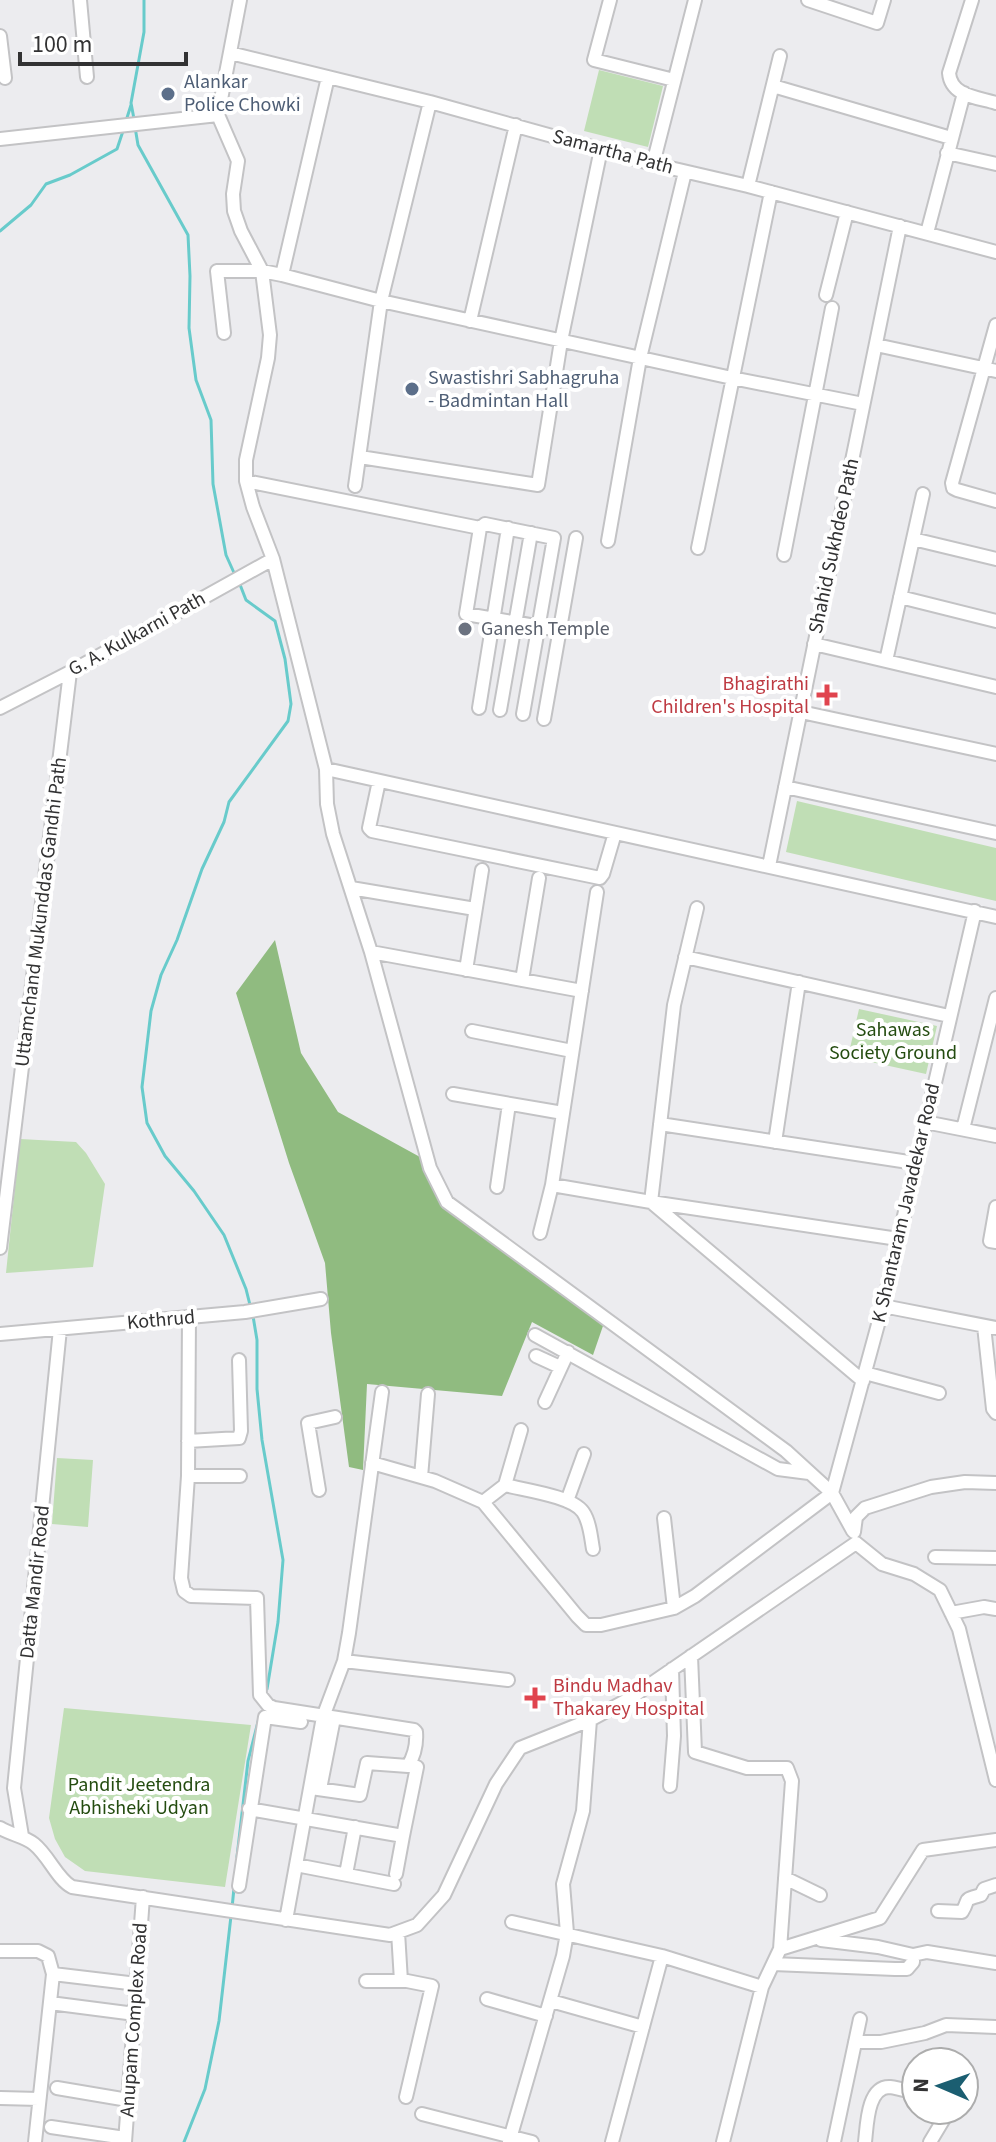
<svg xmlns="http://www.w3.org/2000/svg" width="996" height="2142" font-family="'Source Sans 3',sans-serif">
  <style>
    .green { fill: #c0deb5 }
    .forest { fill: #90bb80 }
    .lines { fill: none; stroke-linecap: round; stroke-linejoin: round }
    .stream { stroke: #68cbcb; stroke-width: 3 }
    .minor-casing { stroke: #c3c3c5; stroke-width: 16 }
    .minor { stroke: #fff; stroke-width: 12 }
    .service-dot { fill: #5c6f8a; stroke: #fff; stroke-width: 3 }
    .worship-dot { fill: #6b7280; stroke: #fff; stroke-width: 3 }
    .health-dot { fill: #e0444e; stroke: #fff; stroke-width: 3 }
    .labels { text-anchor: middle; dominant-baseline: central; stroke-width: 8; stroke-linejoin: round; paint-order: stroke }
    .service-label { font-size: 20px; fill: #4e5e75; stroke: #fff; text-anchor: start }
    .street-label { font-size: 20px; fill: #323233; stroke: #fff }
    .worship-label { font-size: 20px; fill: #5b616d; stroke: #fff; text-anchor: start }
    .health-label { font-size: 20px; fill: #be3a42; stroke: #fff; text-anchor: end }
    .park-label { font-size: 20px; fill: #244c10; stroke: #fff }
  </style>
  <rect width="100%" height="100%" fill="#ececef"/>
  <!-- green -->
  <path class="green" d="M599,70L663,86L648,147L584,131Z
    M797,801L996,848V901L786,852Z
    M859,1009L937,1026L926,1074L848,1057Z
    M20,1139L76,1142L86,1153L105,1184L93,1267L6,1273Z
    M57,1458L93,1460L88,1527L52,1524Z
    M64,1708L251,1725L225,1887L85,1871L65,1857L55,1839L49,1818Z"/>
  <!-- forest -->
  <path class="forest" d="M275,940L301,1053L338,1112L420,1157L443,1206L604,1323L593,1355L532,1322L502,1396L367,1384L363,1470L349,1467L331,1333L325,1263L289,1163L236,993Z"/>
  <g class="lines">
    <!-- stream -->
    <path class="stream" d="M134,119L131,103L144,32V0
      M126,121L131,105
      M135,127L138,145L188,235L190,276L189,328L196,380L211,420L213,484L226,555L235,575
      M0,231L31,205L46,184L70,175L117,149L124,128
      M239,582L246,600L275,621L285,659L291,704L288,721L229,802L224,822L202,869L177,940L161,975L151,1011L142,1087L147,1123L165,1156L194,1191L224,1235L246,1289L251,1309
      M253,1316L257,1340V1389L262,1440L283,1560L278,1622L267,1689
      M237,1857L248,1761L260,1714
      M232,1908L234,1888
      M184,2142L205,2089L219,2021L231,1916"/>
    <!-- minor casing -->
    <g class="minor-casing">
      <path id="minor" d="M80,0L87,77
        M240,0L218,115L238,161L233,194L234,211L241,231L262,271L270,335L268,358L246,460V481L253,507L273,559L326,769L327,804L333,834L371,952L430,1168L447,1202L786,1451L832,1493L853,1531
        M610,0L594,60L674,80
        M808,0L877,23L884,0
        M972,0L949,73C951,96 976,97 996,103
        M0,36L5,78
        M230,53L430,102L653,164L748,186L996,252
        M773,86L951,138
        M0,139L218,115
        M947,153L996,164
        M653,164L695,0
        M748,186L780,56
        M927,233L964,93
        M282,275L328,77
        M826,295L847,212
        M470,321L516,125
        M996,325L952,483L953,488L957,490L996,501
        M224,333L217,271H262L282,275L381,301L732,378L863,404
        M876,345L996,371
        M360,457L538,485L561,341L601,149
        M246,481L480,528L466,614L559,630
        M355,486L381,301L430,102
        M480,528L485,524L554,538L523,714
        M913,539L996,559
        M608,541L640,358L685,172
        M698,548L771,192
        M784,555L832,308
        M900,597L996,621
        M814,644L996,687
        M886,661L923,494
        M0,708L70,672L273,559
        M479,708L508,528
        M500,710L531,533
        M801,712L996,754
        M544,719L576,538
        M326,769L996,917
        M379,781L369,828L372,831L600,878L603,874L615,833
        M785,787L996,833
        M769,866L900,226
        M351,888L475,909
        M697,908L674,1005L651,1202L898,1239
        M371,952L582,991
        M685,957L949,1016
        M466,970L482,870
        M522,980L539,878
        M472,1031L572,1051
        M453,1094L563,1113
        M925,1122L996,1136
        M660,1124L915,1163
        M963,1129L996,998
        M775,1142L799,982
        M552,1185L651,1202L863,1381
        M497,1187L509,1104
        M996,1207L990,1241L996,1242
        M540,1233L552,1185L597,892
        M0,1248L70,672
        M883,1306L996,1328
        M189,1317L188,1476L181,1578L184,1591L191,1596L257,1598L260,1695L268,1705L274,1708L414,1730L416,1732C417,1744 414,1756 408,1766L367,1763L360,1795L311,1788
        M984,1326L993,1409L996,1413
        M0,1334L245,1312L321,1299
        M535,1335L778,1469L809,1473
        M536,1356L560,1367
        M865,1373L939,1393
        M545,1402L568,1352
        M188,1441L239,1438L241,1431L239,1360
        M372,1463L435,1481L483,1502L577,1616L586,1625H601L674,1608L695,1596L832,1493L883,1306L975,911
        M188,1476H240
        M421,1477L428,1394
        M505,1485L521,1430
        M319,1490L308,1423L335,1417
        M567,1501L584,1454
        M483,1502L505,1485C524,1490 572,1496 583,1512C590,1522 591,1538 593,1549
        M664,1518L674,1608
        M854,1532L856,1517L865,1508L931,1487L965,1482L996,1483
        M856,1543L882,1564L914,1574L940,1590L959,1629L996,1780
        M935,1557L996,1558
        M951,1613L984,1607L996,1609
        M691,1656L695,1752L747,1768H787L792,1781L780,1949L762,1987L723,2142
        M344,1661L508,1680
        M670,1786L674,1736L672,1669
        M320,1789L334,1718
        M249,1809L403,1836L417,1767
        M0,1828C12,1835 24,1836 34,1844C49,1856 57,1879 72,1887L390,1935L417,1925L444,1895L496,1784L520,1748L590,1720L629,1699L856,1543
        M22,1836L14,1788L60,1329
        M296,1865L394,1884
        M346,1874L355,1827
        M396,1874L403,1836
        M785,1878L820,1895
        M239,1886L265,1717L301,1722
        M938,1911L962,1912C971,1897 961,1901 981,1895L984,1889L996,1885
        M286,1920L323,1717L344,1661L349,1633L382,1392
        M512,1922L662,1956L762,1987
        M398,1932L401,1981
        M780,1949L880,1918L923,1850L996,1840
        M0,1951H38L48,1956L53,1974L35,2142
        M913,1955L927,1952L996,1963
        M773,1964L895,1969H907L913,1962V1955L878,1947L821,1940
        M53,1974L137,1984
        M366,1981H407L432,1986L406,2097
        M487,1999L546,2016
        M551,2001L643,2027
        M50,2003L135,2014
        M855,2042H881L925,2033L946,2025L996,2027
        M57,2088L128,2100
        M0,2098L39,2099
        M422,2114L532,2142
        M51,2127L125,2138
        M125,2142L143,1897
        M509,2142L563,1956L567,1933L563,1884L583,1811L590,1720
        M612,2142L662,1956
        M834,2142L860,2019
        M865,2142C867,2126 867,2086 890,2087C898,2088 908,2091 916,2093
        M930,2142L945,2117L943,2110"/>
    </g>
    <!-- minor -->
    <use href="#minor" class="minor"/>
  </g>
  <!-- markers -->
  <g class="service-dot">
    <circle cx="168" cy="94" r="8"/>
    <circle cx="412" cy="389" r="8"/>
  </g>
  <circle class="worship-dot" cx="465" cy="629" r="8"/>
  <g class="health-dot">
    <path d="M823 683h8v8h8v8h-8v8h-8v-8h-8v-8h8z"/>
    <path d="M531 1686h8v8h8v8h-8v8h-8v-8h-8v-8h8z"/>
  </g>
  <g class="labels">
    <!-- service labels -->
    <g class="service-label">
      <text x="184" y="82">Alankar<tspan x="184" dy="23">Police Chowki</tspan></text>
      <text x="428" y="378">Swastishri Sabhagruha<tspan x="428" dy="23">- Badmintan Hall</tspan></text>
    </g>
    <!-- street labels -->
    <g class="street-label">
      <text transform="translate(613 152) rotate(15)">Samartha Path</text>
      <text transform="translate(834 546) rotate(-78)">Shahid Sukhdeo Path</text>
      <text transform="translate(137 634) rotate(-29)">G. A. Kulkarni Path</text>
      <text transform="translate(41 912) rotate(-83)">Uttamchand Mukunddas Gandhi Path</text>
      <text transform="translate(906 1203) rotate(-77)">K Shantaram Javadekar Road</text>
      <text transform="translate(161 1320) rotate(-5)">Kothrud</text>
      <text transform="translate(35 1582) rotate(-84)">Datta Mandir Road</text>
      <text transform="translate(134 2020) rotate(-86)">Anupam Complex Road</text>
    </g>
    <!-- worship labels -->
    <g class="worship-label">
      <text x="481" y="629">Ganesh Temple</text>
    </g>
    <!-- health labels -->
    <g class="health-label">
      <text x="809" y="684">Bhagirathi<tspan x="809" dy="23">Children's Hospital</tspan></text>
      <text x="553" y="1686" text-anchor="start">Bindu Madhav<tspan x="553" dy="23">Thakarey Hospital</tspan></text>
    </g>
    <!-- park labels -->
    <g class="park-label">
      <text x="893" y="1030">Sahawas<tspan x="893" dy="23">Society Ground</tspan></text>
      <text x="139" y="1785">Pandit Jeetendra<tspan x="139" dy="23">Abhisheki Udyan</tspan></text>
    </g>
  </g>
  <!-- north arrow -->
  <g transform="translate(940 2086) rotate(272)"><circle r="38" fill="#ffffff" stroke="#adadad" stroke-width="2"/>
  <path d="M0-6L14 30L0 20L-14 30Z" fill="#1b5e71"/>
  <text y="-12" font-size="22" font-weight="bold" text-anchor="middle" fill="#323233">N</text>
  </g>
  <!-- scale -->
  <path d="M20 52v12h166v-12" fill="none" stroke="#323233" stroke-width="4"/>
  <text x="32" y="52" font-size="24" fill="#323233" stroke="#ffffff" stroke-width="6" paint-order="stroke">100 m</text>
</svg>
